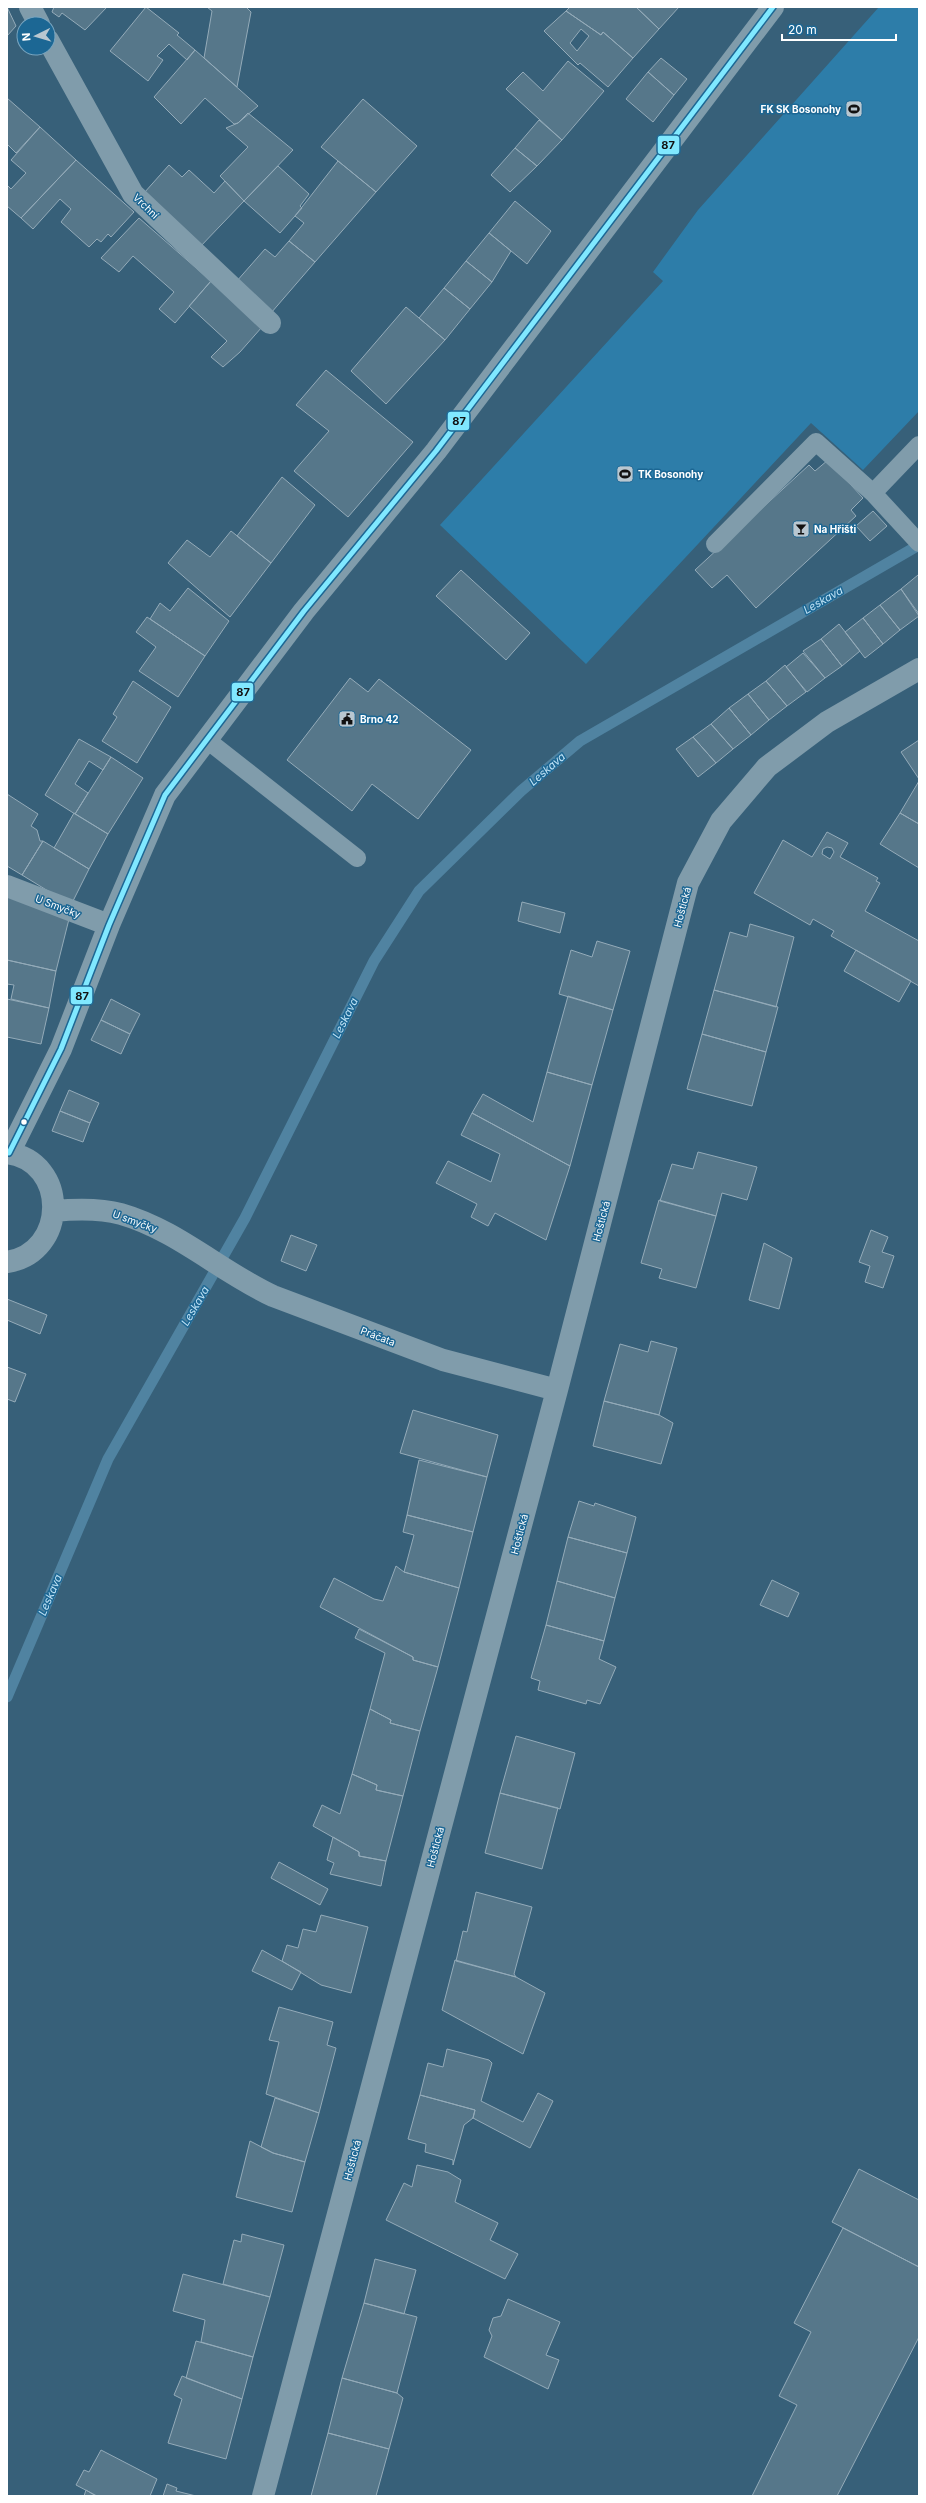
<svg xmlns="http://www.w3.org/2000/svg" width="926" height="2503" font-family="Inter,sans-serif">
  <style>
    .green { fill: #2d7da9 }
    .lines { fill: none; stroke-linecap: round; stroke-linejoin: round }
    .stream { stroke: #5083a1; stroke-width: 11 }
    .building { fill: #56778a; stroke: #94abb9; fill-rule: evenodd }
    .lane { stroke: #809cab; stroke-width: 18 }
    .street { stroke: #809cab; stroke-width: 22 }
    .bus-1-casing { stroke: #1c6794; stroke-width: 8 }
    .bus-1 { stroke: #80e8ff; stroke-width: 5 }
    .bus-dot { fill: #fff; stroke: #1c6794; stroke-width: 1.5 }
    .labels { text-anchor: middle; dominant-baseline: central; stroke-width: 3; stroke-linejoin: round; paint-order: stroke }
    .poi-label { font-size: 10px; font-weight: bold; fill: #fff; stroke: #1c6794; text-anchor: start }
    .street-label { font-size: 10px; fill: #fff; stroke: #1c6794 }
    .water-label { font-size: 11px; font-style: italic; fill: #c1e4f7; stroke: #1c6794 }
    .line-badge { stroke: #1c6794; stroke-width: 1.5 }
    .pale-badge-label { font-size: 11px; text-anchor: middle; font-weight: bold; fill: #111 }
  </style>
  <rect width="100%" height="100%" fill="#376079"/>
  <!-- green -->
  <path class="green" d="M879,7H919V411L863,470L811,423L586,664L440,525L663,281L653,272L698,210Z"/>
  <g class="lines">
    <!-- stream -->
    <path class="stream" d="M7,1697L108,1459L245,1218L374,961L419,891L521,791L580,741L919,545"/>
  </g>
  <!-- building -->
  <path class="building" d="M7,7L16,26L7,36Z
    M54,7H107L85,30L62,13L59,17L52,12Z
    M146,7L179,33L177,35L195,50L187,60L169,44L157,56L163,60L148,81L110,51Z
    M207,7H246L251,12L237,87L204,58L212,11Z
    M570,7H636L659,29L633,58L603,32L601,35L566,11Z
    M636,7H679L659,29Z
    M566,11L601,35L603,32L633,58L608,87L580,63L578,65L544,31ZM581,29L589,36L577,51L570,43Z
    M195,50L258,106L238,123L234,124L205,98L181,124L154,97Z
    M661,58L687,79L674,95L648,72Z
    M568,61L604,91L562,140L506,89L523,72L543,91Z
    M648,72L674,95L653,122L626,99Z
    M7,98L40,127L16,153L7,144Z
    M363,99L417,146L376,192L321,147Z
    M248,113L293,150L244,201L220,176L248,147L226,128L238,123Z
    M539,120L562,140L537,166L515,148Z
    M40,127L76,160L21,218L7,206V185L11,189L26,173L11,160Z
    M515,148L537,166L510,192L491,175Z
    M76,160L134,212L111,237L108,234L101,242L97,239L89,247L61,222L71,209L60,199L33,229L21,218Z
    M338,161L376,192L315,262L289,241L304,223L295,216Z
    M169,165L182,177L189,170L214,193L225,181L244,201L198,249L144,193Z
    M278,166L309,194L300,206L302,208L280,233L244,201Z
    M515,201L551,231L527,264L489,233Z
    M139,218L211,281L175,323L159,309L174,292L133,256L119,272L101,258Z
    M489,233L511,251L492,282L466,261Z
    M289,241L315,262L271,313L236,282L265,249L275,257Z
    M466,261L492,282L470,309L444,288Z
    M211,281L262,327L240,352L223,367L211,357L227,341L189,306Z
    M444,288L470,309L445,340L419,318Z
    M406,307L445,340L386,404L351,371Z
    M326,370L413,442L348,517L294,471L329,431L296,405Z
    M828,460L863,498L851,510L856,516L756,608L727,575L712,588L695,570L809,465L815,471Z
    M282,477L315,505L271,563L237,536Z
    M873,511L887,526L870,541L856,526Z
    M231,531L271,563L230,617L168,563L187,540L210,557Z
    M461,570L530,633L506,660L436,596Z
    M918,575L919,576V614L901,589Z
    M188,588L229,621L205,656L150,619L160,603L170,611Z
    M901,589L919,616L900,630L880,605Z
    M880,605L900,630L883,644L863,618Z
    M147,617L205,656L178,697L139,671L156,647L136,632Z
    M863,618L883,644L865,658L845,632Z
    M839,624L860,651L842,666L821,639Z
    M821,639L842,666L825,678L803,651Z
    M803,653L825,678L807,692L786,667Z
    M785,665L806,692L787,706L766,681Z
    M350,678L368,692L379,679L471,750L418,819L372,784L352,811L287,760Z
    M133,681L171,707L137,763L102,741L117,717L113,714Z
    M766,681L787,706L769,720L748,694Z
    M748,694L769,720L751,735L729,708Z
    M729,708L751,735L733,749L711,724Z
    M711,724L733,749L716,763L693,737Z
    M693,737L716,763L698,777L676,749Z
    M79,739L111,757L103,770L89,761L75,784L88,793L75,814L45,795Z
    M919,740V779L901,752Z
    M111,757L143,778L108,834L75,814Z
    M919,781V824L900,813Z
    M7,794L38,814L31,826L37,830L40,841H43L22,875L7,866Z
    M74,813L108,834L89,869L54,848Z
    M900,813L919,824V868L880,844Z
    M827,832L848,843L840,857L878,878L876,881L880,883L865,911L919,941V986L831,936L834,931L813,919L810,925L754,893L783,840L812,857ZM827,847L832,848L834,852L830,859L822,854L823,849Z
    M43,841L89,869L71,905L22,875Z
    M7,896L70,915L56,971L7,960Z
    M522,902L565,913L560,933L518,921Z
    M750,924L794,937L776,1007L714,990L730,932L747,937Z
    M597,941L630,951L613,1010L559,994L571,950L592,957Z
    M856,950L911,981L899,1002L844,971Z
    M7,960L56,971L49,1008L11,999L14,985L7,984Z
    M714,990L778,1007L766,1052L702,1034Z
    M568,996L613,1010L592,1085L547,1072Z
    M7,999L49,1008L41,1044L7,1037Z
    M111,999L140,1014L130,1034L101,1020Z
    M101,1020L130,1034L121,1054L91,1040Z
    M702,1034L766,1052L752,1106L687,1089Z
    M547,1072L592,1085L570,1166L472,1113L483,1094L533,1122Z
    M69,1090L99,1103L90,1123L60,1111Z
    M60,1111L90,1123L83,1142L52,1131Z
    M472,1113L570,1166L546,1240L495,1213L488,1226L471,1217L477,1204L436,1183L448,1161L491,1182L500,1154L461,1135Z
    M698,1152L757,1167L747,1200L722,1193L716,1216L660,1201L672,1164L693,1169Z
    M659,1200L716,1216L696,1288L659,1278L662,1269L641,1263Z
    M871,1230L888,1237L882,1252L894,1256L883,1288L865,1282L870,1266L859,1262Z
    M291,1235L317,1245L306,1271L281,1261Z
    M764,1243L792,1258L779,1309L749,1300Z
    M7,1299L47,1315L40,1334L7,1320Z
    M651,1341L677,1348L659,1415L604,1401L620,1344L648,1352Z
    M7,1367L26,1374L15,1402L7,1399Z
    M604,1401L659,1415L673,1423L661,1464L593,1446Z
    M413,1410L498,1435L487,1477L400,1453Z
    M419,1460L487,1477L473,1532L407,1515Z
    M579,1501L594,1506L595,1503L636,1517L627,1553L568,1537Z
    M407,1515L473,1532L459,1588L404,1572L414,1535L403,1532Z
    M568,1537L627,1553L615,1598L557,1581Z
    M396,1566L404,1572L459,1588L438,1667L413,1660V1657L320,1607L334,1578L374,1599L383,1601Z
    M772,1580L799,1593L788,1617L760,1605Z
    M557,1581L615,1598L604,1641L546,1625Z
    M546,1625L604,1641L599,1659L616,1667L600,1704L587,1700L586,1704L538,1690L540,1681L531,1678Z
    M359,1629L413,1657V1660L438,1667L420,1731L390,1723L391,1720L370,1709L385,1653L355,1638Z
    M370,1709L391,1720L390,1723L420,1731L403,1796L376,1790L377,1785L352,1774Z
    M516,1736L575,1753L560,1809L500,1793Z
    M352,1774L377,1785L376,1790L403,1796L386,1861L359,1856V1852L313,1826L322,1805L340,1814Z
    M500,1793L558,1808L542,1869L485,1853Z
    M333,1837L359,1852V1856L386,1861L381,1886L330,1874L334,1863L327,1860Z
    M279,1862L328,1889L320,1905L271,1878Z
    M476,1892L532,1907L514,1974L516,1977L456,1961L463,1931L467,1932Z
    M321,1915L368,1927L351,1993L321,1985L282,1961L287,1945L298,1948L303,1929L316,1932Z
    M262,1950L301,1972L292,1990L252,1971Z
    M455,1960L516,1977L545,1993L523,2054L442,2010Z
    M279,2007L333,2022L327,2045L336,2048L319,2113L266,2094L279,2042L269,2040Z
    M447,2049L489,2060L492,2063L481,2101L523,2122L538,2093L553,2101L530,2148L473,2118L475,2110L420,2095L428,2063L443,2067Z
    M420,2095L475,2110L473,2118L464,2125L453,2165V2160L425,2152L426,2144L408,2139Z
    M275,2098L319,2113L305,2162L273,2153L261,2147Z
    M250,2141L273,2153L305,2162L292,2212L236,2197Z
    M417,2165L448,2172L461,2180L455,2202L498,2223L490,2240L518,2254L505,2279L386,2220L404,2183L412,2187Z
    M859,2169L919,2200V2267L832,2222Z
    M843,2228L919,2267V2337L837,2496H752L797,2405L779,2396L811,2332L794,2323Z
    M242,2234L284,2245L270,2297L223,2284L234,2240L241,2242Z
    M375,2259L416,2270L404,2314L364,2303Z
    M183,2274L270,2297L253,2357L201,2342L205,2320L173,2311Z
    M508,2299L560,2322L546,2355L559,2360L548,2389L484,2357L492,2336L489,2330L493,2318L501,2316Z
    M364,2303L417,2317L397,2393L342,2378Z
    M196,2341L253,2357L242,2399L186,2378Z
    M182,2376L242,2399L226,2459L168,2443L182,2399L174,2395Z
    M342,2378L397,2393L403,2398L389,2449L328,2433Z
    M328,2433L389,2449L376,2496H311Z
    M101,2450L157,2479L150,2496H97L76,2485L84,2470L89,2472Z
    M167,2484L177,2488L176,2491L196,2496H163Z
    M86,2490L96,2496H84Z"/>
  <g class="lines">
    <!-- lane -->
    <path class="lane" d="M919,445L873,493L919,543
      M715,544L816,442L873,493
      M207,740L357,858"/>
    <!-- street -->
    <path class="street" d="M30,7L39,24
      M48,40L133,194L270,323
      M7,886L109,925
      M7,1153C69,1161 68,1253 7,1262
      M9,1153L61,1049L109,925L165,795L304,611L436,451L773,7
      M54,1211C76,1209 99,1208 121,1214C177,1230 221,1272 273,1296L443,1360L557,1390
      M263,2496L557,1390L688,883L721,821L767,767L827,722L919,669"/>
    <!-- bus-1 casing -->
    <g class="bus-1-casing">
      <path id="bus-1" d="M9,1153L61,1049L109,925L165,795L304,611L436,451L773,7"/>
    </g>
    <!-- bus-1 -->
    <use href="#bus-1" class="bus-1"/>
  </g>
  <!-- icons -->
  <defs>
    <g id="stadium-square" transform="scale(0.9)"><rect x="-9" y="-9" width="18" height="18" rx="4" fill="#b9c7d0" stroke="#1c6794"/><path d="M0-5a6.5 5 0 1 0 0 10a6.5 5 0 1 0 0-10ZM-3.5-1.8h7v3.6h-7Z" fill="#111"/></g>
    <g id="bar-square" transform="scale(0.9)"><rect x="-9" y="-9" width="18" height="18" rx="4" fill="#b9c7d0" stroke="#1c6794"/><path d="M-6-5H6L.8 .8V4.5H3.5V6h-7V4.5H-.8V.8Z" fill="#111"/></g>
    <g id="civic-square" transform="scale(0.9)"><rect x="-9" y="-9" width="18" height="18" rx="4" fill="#b9c7d0" stroke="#1c6794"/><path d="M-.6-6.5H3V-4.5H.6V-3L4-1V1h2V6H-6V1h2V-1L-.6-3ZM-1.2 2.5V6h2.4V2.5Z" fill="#111"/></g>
  </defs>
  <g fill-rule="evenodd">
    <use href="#stadium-square" x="854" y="109"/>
    <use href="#stadium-square" x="625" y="474"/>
    <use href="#bar-square" x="801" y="529"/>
    <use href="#civic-square" x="347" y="719"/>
  </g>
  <!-- markers -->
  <circle class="bus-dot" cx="24" cy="1122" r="3.5"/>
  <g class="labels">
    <!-- poi labels -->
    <g class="poi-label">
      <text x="841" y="109" text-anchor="end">FK SK Bosonohy</text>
      <text x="638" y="474">TK Bosonohy</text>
      <text x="814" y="529">Na Hřišti</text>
      <text x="360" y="719">Brno 42</text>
    </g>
    <!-- street labels -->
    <g class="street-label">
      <text transform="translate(146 206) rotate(44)">Vrchní</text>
      <text transform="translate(58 906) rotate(21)">U Smyčky</text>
      <text transform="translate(682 907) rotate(-75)">Hoštická</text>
      <text transform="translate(135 1221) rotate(20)">U smyčky</text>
      <text transform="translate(601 1221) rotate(-75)">Hoštická</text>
      <text transform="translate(378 1336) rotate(21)">Práčata</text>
      <text transform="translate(519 1534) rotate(-75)">Hoštická</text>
      <text transform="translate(435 1847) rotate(-75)">Hoštická</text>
      <text transform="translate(352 2160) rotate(-75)">Hoštická</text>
    </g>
    <!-- water labels -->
    <g class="water-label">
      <text transform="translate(823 600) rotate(-30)">Leskava</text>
      <text transform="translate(547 769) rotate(-41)">Leskava</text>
      <text transform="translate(345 1018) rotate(-64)">Leskava</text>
      <text transform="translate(195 1306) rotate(-60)">Leskava</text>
      <text transform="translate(50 1595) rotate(-67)">Leskava</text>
    </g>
  </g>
  <g class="line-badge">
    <rect x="657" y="135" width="23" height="20" rx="4" fill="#80e8ff"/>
    <rect x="447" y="411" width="23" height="20" rx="4" fill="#80e8ff"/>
    <rect x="231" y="682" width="23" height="20" rx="4" fill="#80e8ff"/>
    <rect x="70" y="986" width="23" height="19" rx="4" fill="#80e8ff"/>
  </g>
  <g class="pale-badge-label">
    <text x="668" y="149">87</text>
    <text x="459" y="425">87</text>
    <text x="243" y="696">87</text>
    <text x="82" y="1000">87</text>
  </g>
  <!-- border -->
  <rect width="926" height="2503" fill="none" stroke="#ffffff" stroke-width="16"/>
  <!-- north arrow -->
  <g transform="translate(36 36) rotate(265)"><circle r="19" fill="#1c6794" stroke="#77a4bf"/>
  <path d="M0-3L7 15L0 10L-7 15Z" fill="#b9c7d0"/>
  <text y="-6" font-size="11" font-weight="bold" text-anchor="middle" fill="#ffffff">N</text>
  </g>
  <!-- scale -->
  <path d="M782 34v6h114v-6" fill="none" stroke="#ffffff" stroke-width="2"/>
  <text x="788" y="34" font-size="12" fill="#ffffff" stroke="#1c6794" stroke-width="3" paint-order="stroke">20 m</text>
</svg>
